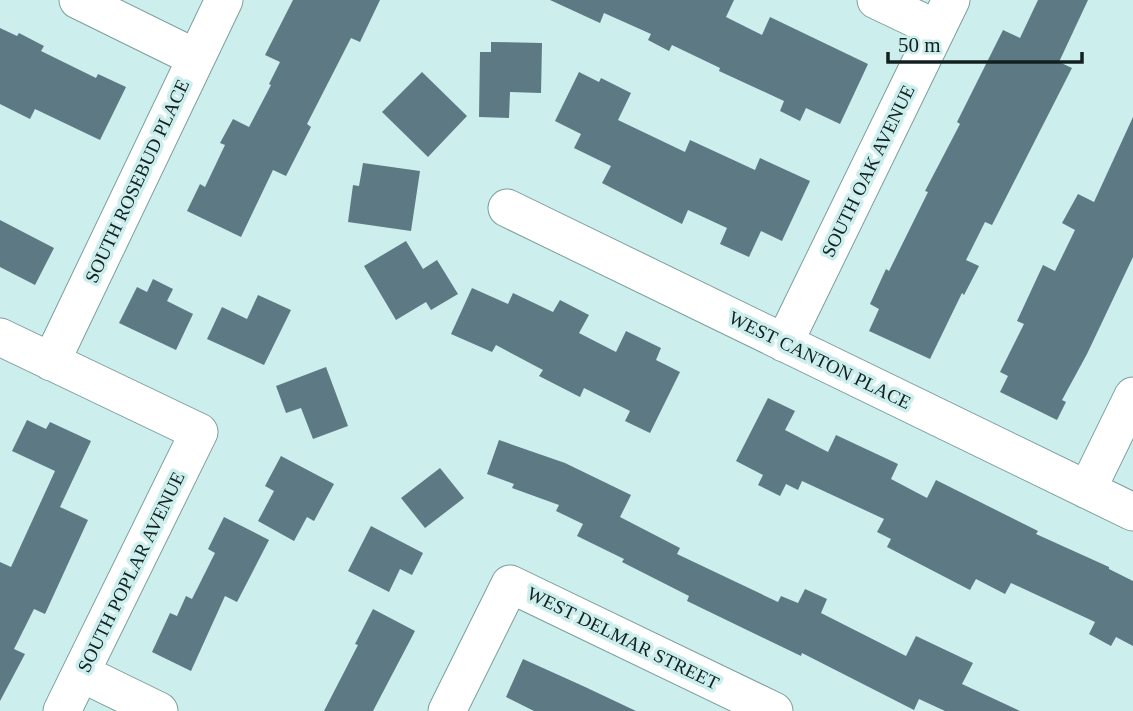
<svg xmlns="http://www.w3.org/2000/svg" width="1133" height="711" font-family="'Times New Roman',serif">
  <style>
    .building { fill: #5d7984 }
    .lines { fill: none; stroke-linecap: round; stroke-linejoin: round }
    .minor-casing { stroke: #7d9e9d; stroke-width: 39 }
    .minor { stroke: #fff; stroke-width: 37 }
    .labels { text-anchor: middle; dominant-baseline: central; stroke-width: 7; stroke-linejoin: round; paint-order: stroke }
    .street-label { font-size: 19px; fill: #132020; stroke: #ccefee }
  </style>
  <rect width="100%" height="100%" fill="#ccefee"/>
  <!-- building -->
  <path class="building" d="M293,0H380L360,42L351,38L307,124L311,127L286,176L273,170L241,237L187,211L200,184L205,187L225,145L220,143L233,119L249,127L271,85L269,84L280,62L265,55Z
    M550,0H734L726,17L762,35L770,17L868,64L840,124L806,108L800,121L780,111L784,101L719,71L720,68L672,45L669,51L648,40L651,34L604,13L600,23Z
    M1038,0H1088L1059,62L1072,68L992,225L985,222L966,260L979,266L964,295L962,293L930,359L869,331L879,309L870,304L886,269L889,271L928,192L925,191L960,124L957,122L1003,30L1020,38Z
    M0,28L17,36L19,33L44,46L41,51L96,78L98,74L126,87L100,140L35,109L30,119L0,104Z
    M491,42L542,43L541,93L510,92L509,118L479,117L480,52H491Z
    M422,72L467,116L428,157L382,112Z
    M579,72L599,82L601,78L631,93L618,120L685,152L690,140L755,170L760,158L810,181L782,241L761,231L749,257L720,244L727,228L688,210L682,224L602,183L611,166L574,148L581,134L555,121Z
    M1133,117V257L1087,354L1062,400L1066,402L1057,420L1000,392L1008,376L1000,372L1024,324L1017,321L1043,265L1055,271L1075,230L1062,223L1078,194L1094,202Z
    M363,163L420,171L411,231L348,222L353,185L359,186Z
    M0,220L54,248L35,285L0,267Z
    M406,241L423,269L437,260L458,294L431,310L426,302L396,320L364,266Z
    M153,279L173,289L167,301L193,314L176,350L119,323L137,287L147,292Z
    M472,288L508,304L513,293L553,312L560,300L589,315L579,333L616,352L626,331L661,348L656,360L680,372L650,433L625,421L630,411L584,388L580,397L539,376L543,370L496,345L492,352L451,334Z
    M258,295L291,310L264,365L207,339L222,307L247,319Z
    M326,367L348,426L313,439L301,408L286,413L276,386Z
    M768,398L795,411L785,430L828,452L836,435L898,464L891,479L927,498L936,480L1038,531L1036,534L1109,567V569L1133,581V646L1116,637L1111,646L1089,634L1095,622L1011,583L1005,594L976,579L970,590L887,547L891,539L877,532L884,519L802,481L798,490L786,484L780,496L758,485L763,475L736,461Z
    M27,420L46,429L50,422L91,441L60,507L88,520L45,614L34,609L14,649L25,654L0,701V562L11,567L55,471L12,451Z
    M499,440L565,463L631,495L620,517L680,548L677,554L778,602L781,596L798,603L805,589L827,599L821,613L906,656L916,636L973,663L962,684L1020,711H945L919,699L914,710L802,653L801,656L687,601L689,596L622,562L624,559L577,536L583,524L556,511L559,505L512,488L514,484L487,474Z
    M281,456L334,484L314,521L307,517L294,541L258,521L274,491L265,486Z
    M440,468L464,498L425,528L401,498Z
    M224,517L269,540L237,602L225,596L191,671L152,652L170,613L177,616L186,596L192,599L215,553L208,549Z
    M371,526L423,553L412,575L400,569L389,592L348,571Z
    M373,609L415,631L373,711H324L358,645L355,644Z
    M523,659L583,686L636,711H534L506,697Z"/>
  <g class="lines">
    <!-- minor casing -->
    <g class="minor-casing">
      <path id="minor" d="M78,0L196,58
        M876,0L937,29
        M507,208L1133,512
        M0,337L199,432L62,711
        M784,343L951,0
        M51,362L224,0
        M1087,490L1133,396
        M81,673L159,711
        M447,711L510,584L774,711"/>
    </g>
    <!-- minor -->
    <use href="#minor" class="minor"/>
  </g>
  <g class="labels">
    <!-- street labels -->
    <g class="street-label">
      <text transform="translate(868 171) rotate(-64)">SOUTH OAK AVENUE</text>
      <text transform="translate(137 181) rotate(-65)">SOUTH ROSEBUD PLACE</text>
      <text transform="translate(820 360) rotate(26)">WEST CANTON PLACE</text>
      <text transform="translate(131 572) rotate(-64)">SOUTH POPLAR AVENUE</text>
      <text transform="translate(623 638) rotate(26)">WEST DELMAR STREET</text>
    </g>
  </g>
  <!-- scale -->
  <path d="M888 52v10h194v-10" fill="none" stroke="#132020" stroke-width="3.5"/>
  <text x="898" y="52" font-size="21" fill="#132020" stroke="#ccefee" stroke-width="5" paint-order="stroke">50 m</text>
</svg>
